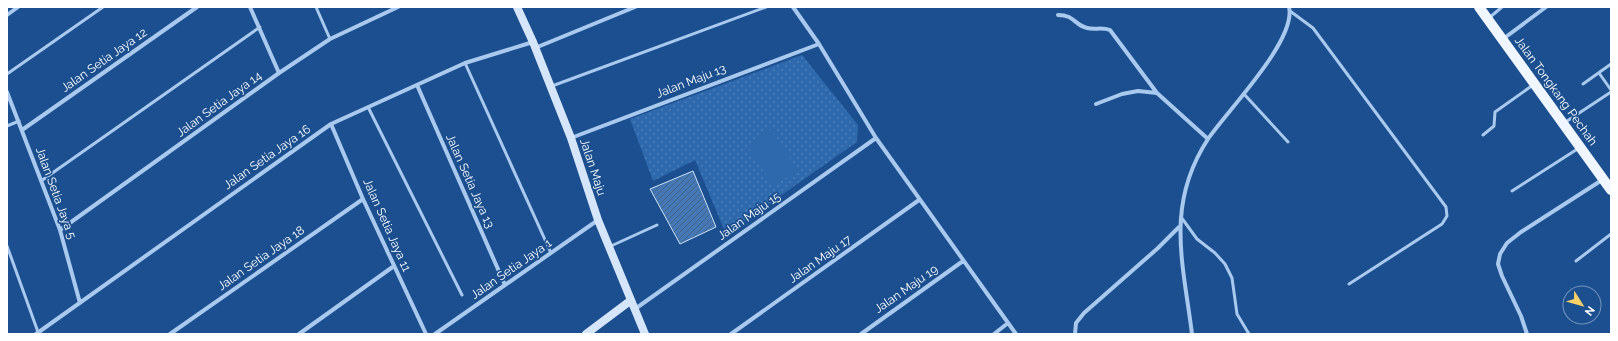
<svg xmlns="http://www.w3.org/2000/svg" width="1618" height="341" font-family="Raleway,sans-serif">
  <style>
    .grass { fill: url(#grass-dots) }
    .garden { fill: #2e69ad }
    .building { fill: url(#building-hatch); stroke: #cfe3fa }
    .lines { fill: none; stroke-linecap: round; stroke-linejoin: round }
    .lane { stroke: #a9c9ee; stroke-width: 3 }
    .street { stroke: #a9c9ee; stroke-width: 4 }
    .secondary { stroke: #d6e6fa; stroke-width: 8 }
    .primary { stroke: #f0f6ff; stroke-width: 10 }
    .labels { text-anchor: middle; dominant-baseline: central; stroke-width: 3.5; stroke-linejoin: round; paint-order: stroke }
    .street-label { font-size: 12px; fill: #fff; stroke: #1b4f8f }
  </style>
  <defs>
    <pattern id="grass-dots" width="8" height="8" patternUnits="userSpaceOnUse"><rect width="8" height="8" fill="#2e69ad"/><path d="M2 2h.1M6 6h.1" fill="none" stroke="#4d80b9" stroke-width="1.8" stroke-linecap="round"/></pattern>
    <pattern id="building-hatch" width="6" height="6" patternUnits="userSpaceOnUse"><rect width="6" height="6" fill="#4478b7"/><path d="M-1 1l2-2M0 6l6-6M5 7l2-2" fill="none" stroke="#486282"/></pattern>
  </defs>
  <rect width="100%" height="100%" fill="#1b4f8f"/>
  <!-- grass -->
  <path class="grass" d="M802,55L858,125L857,142L726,234L695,160L653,181L630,119Z"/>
  <!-- garden -->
  <path class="garden" d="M771,129L798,170L773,186L747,145Z"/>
  <!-- building -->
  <path class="building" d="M693,171L716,227L680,244L650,189Z"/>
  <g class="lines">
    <!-- lane -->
    <path class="lane" d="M316,7L330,39
      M1290,11L1313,28L1446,207L1447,216L1442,224L1349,284
      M1489,18L1502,7
      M465,63L551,253
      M1599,73L1611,90
      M7,74L103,7
      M1583,84L1611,64
      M552,86L766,7
      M1244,94L1288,142
      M368,107L462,295
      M1564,123L1611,92
      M7,126L19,121
      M1483,135L1494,126L1495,112L1533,85
      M41,181L260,27
      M1512,191L1579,148
      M1181,217L1197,239L1215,253L1225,264L1232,278L1237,314L1249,334
      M7,246L38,332
      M611,246L657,225
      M1576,261L1611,234"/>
    <!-- street -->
    <path class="street" d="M250,7L279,73
      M793,7L819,44L876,138L1016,334
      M7,15L18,7
      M1058,15C1075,15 1074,25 1087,28C1095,30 1102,27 1110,30L1157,93
      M1503,39L1546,7
      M535,48L635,7
      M417,85L505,285
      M7,92L60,230L80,303
      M1096,104L1122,94L1138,91L1157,93L1208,139
      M331,124L363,199L426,334
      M22,130L197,7
      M571,138L819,44
      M60,230L279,73L330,39L398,7
      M635,309L876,138
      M36,334L331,124L465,63L533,42
      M170,334L363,199
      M299,334L394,266
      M435,334L598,220
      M731,334L919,200
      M861,334L963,261
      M994,334L1008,323
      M1075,334L1076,323L1084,313L1158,248L1179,227
      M1192,334C1183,262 1165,205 1208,139C1227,111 1297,40 1289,7
      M1527,334L1521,316L1502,276L1498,264L1500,254L1507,243L1521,232L1602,180"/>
    <!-- secondary -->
    <path class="secondary" d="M517,7L533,42L571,138L598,220L645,334
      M586,334L630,301"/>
    <!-- primary -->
    <path class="primary" d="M1479,7L1611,190"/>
  </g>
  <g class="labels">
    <!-- street labels -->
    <g class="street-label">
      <text transform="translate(104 60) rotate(-35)">Jalan Setia Jaya 12</text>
      <text transform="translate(691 81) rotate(-21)">Jalan Maju 13</text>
      <text transform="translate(1556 91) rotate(54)">Jalan Tongkang Pechah</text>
      <text transform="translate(219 104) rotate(-36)">Jalan Setia Jaya 14</text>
      <text transform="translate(267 157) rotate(-35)">Jalan Setia Jaya 16</text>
      <text transform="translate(593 167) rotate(72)">Jalan Maju</text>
      <text transform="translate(470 181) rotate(66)">Jalan Setia Jaya 13</text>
      <text transform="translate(56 193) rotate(70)">Jalan Setia Jaya 5</text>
      <text transform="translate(749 216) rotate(-35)">Jalan Maju 15</text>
      <text transform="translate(387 225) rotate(66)">Jalan Setia Jaya 11</text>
      <text transform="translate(261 258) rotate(-35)">Jalan Setia Jaya 18</text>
      <text transform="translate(820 259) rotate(-35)">Jalan Maju 17</text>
      <text transform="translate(511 269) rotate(-35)">Jalan Setia Jaya 1</text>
      <text transform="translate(906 289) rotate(-35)">Jalan Maju 19</text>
    </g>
  </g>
  <!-- border -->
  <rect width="1618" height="341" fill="none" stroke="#ffffff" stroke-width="16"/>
  <!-- north arrow -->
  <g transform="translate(1582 305) rotate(127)"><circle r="19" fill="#1b4f8f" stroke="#7695bc"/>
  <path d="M0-3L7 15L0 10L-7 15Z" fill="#ffd166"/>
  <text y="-6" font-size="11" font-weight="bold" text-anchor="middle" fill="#ffffff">N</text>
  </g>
</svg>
